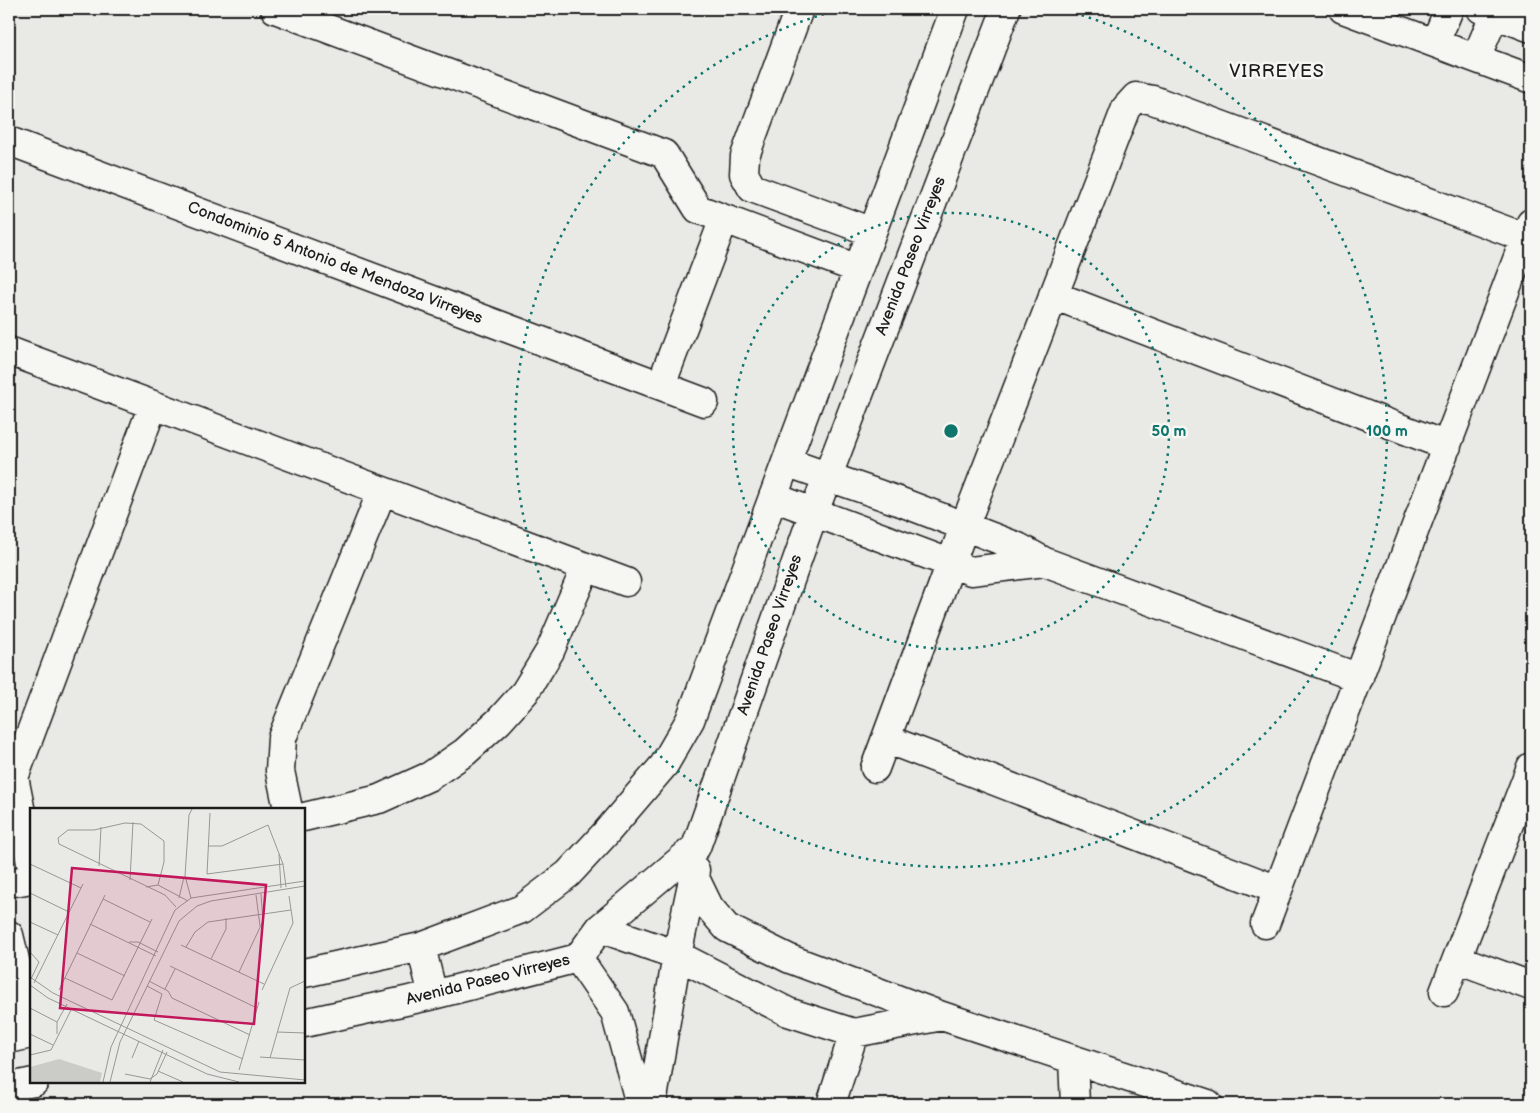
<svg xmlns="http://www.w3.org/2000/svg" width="1540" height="1113" font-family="'Balsamiq Sans',sans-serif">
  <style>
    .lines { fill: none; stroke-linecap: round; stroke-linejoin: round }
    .minor-casing { stroke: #1c1c1c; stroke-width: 31 }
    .minor { stroke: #f6f6f2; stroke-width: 28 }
    .ring { fill: none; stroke: #0f766e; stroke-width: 2.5; stroke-dasharray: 2.5 5 }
    .labels { text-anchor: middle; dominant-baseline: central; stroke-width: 5; stroke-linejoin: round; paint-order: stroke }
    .street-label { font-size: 16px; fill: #1c1c1c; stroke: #f6f6f2 }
    .neighbourhood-label { font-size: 18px; letter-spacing: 1px; fill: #1c1c1c; stroke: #f6f6f2 }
    .inset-road { fill: none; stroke: #979795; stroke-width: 1 }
    .view { fill: #c2185b; fill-opacity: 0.15; stroke: #c2185b; stroke-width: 2.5 }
    .inset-edge { fill: none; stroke: #1c1c1c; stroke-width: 2.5 }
    .centre { fill: #0f766e; stroke: #f6f6f2; stroke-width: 2.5 }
    .ring-label { font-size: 15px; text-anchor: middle; font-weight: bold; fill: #0f766e; stroke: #f6f6f2; stroke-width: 5; stroke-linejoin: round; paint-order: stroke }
  </style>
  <rect width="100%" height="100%" fill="#e9e9e5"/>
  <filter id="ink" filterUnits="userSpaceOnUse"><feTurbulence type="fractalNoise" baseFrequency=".02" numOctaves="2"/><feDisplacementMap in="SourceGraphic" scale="10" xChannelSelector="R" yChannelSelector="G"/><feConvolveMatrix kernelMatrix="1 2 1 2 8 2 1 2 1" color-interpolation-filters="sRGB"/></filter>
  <g filter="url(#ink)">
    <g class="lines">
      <!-- minor casing -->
      <g class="minor-casing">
        <path id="minor" d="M275,9L664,154L698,209L858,269
          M799,9L745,156L744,174L752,188L872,232
          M1343,9L1531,79
          M1481,9L1531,28
          M1435,43L1449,9
          M1476,58L1497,9
          M9,141L704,402
          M1053,295L1447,446
          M9,351L626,582
          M661,385L724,219
          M786,462L901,502L1018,547L1045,562L1359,678
          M773,497L971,571L1045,562
          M886,739L1278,890
          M875,768L951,563L964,527L1126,108L1136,97L1153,100L1526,238
          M14,777L31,863
          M9,791L153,405
          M288,809L280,771L282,738L382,491
          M304,817L379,799L430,776L465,752L499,721L525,692L550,651L586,567
          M694,876L709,907L727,928L790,959L942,1016L1208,1104
          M9,883L31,879
          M1265,924L1531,223
          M600,928L677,955L788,1012L854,1033L942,1016
          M9,935L31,1027
          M421,947L433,995
          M578,958L615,1012L640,1104
          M1457,959L1531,986
          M304,973L421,947L522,909L568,874L605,834L664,765L690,720L955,9
          M1444,992L1531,767
          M304,1023L433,995L578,958L600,928L696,847L814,512L1006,9
          M9,1039L31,1034
          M1073,1060L1075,1104
          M9,1087L34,1082
          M652,1104L677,955L695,870
          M831,1104L854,1033"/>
      </g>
      <!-- minor -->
      <use href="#minor" class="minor"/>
    </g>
  </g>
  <!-- distance rings -->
  <g class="ring">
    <circle cx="951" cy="431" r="218"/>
    <path d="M1060 9A436 436 0 1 1 842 9"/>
  </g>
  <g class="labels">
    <!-- street labels -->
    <g class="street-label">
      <text transform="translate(911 256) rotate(-69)">Avenida Paseo Virreyes</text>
      <text transform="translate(335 263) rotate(21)">Condominio 5 Antonio de Mendoza Virreyes</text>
      <text transform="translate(770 635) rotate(-71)">Avenida Paseo Virreyes</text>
      <text transform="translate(488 980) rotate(-14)">Avenida Paseo Virreyes</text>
    </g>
    <!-- neighbourhood labels -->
    <g class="neighbourhood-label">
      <text x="1277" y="71">VIRREYES</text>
    </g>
  </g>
  <!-- overview -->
  <g transform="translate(30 808)">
    <rect width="275" height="275" fill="#e9e9e5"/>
    <path d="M29,251L72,265L70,274H0V259Z" fill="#cbcbc7"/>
    <path class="inset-road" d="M180,5L177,66L253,56L256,79M178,38H192L238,17L253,56M249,46L251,80M0,56L51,80M69,58L71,19M100,72L103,14M128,77L134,54V33L111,16L95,15L64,22H38L28,30L29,36L135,87L146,99M116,79L128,77L158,93M0,85L39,104M226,87L230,118M149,90L154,69M161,90L155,68L159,7L162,1M73,91L120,114M0,114L28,127M60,116L126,148M99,134H108L128,144M151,137L234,176M156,139L165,124L178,114L261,102M0,144L9,154L1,171M47,145L95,168M181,151L196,121V110M140,158L227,200M209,164L233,113L231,86M0,169L23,185L190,264L275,272M35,170L82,192L122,111M119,173L138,183L142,190L220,227M4,175L53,76M0,177L18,190L177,266L209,274M117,178L132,186L124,212L213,251M135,181L145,161M29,182L75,87M232,182L263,115L259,88M0,200L27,214M247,224L275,225M0,226L23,237M27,226V214L37,196M0,247L21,242L42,200M230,249L275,252M102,250L109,233M240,250L260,180L275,173M209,262L229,194M128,263L153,274M95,266L120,271L127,266L137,244M73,274L81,239L145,102L161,90L275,73M80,274L90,234L149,113L167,98L181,93L275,78M120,274L133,242"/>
    <path class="view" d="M42,60L236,77L224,216L30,200Z"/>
    <rect width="275" height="275" class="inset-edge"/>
  </g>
  <circle cx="951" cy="431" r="8" class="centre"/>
  <g class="ring-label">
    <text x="1169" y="436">50 m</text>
    <text x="1387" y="436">100 m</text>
  </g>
  <!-- margin -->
  <rect width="1540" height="1113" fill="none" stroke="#f6f6f2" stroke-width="30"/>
  <rect x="15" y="15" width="1510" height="1083" fill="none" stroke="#1c1c1c" stroke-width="2" filter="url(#ink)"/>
</svg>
